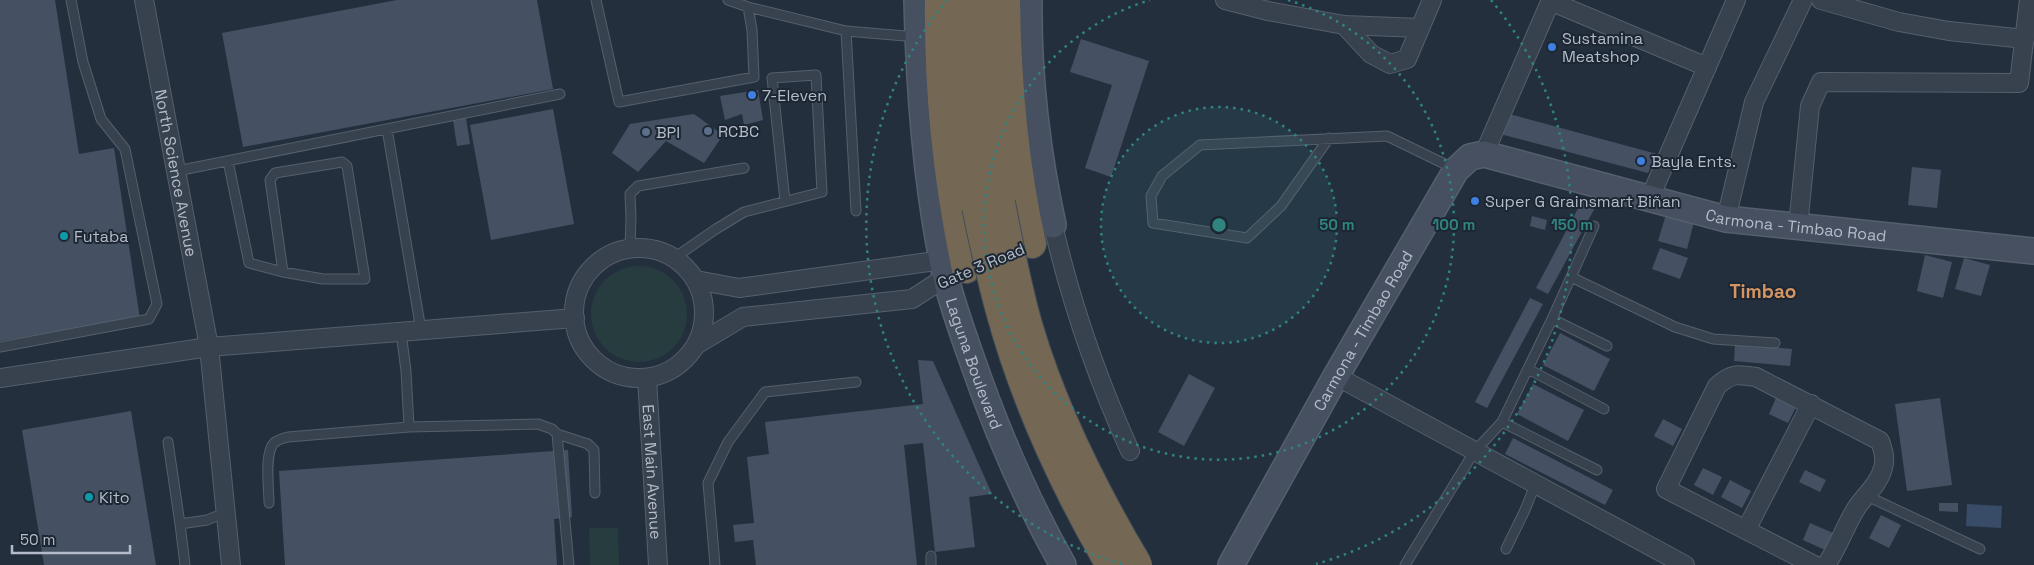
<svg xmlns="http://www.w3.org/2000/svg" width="2034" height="565" font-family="'Space Grotesk',sans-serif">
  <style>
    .green { fill: #263c3f }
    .water { fill: #394c67 }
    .building { fill: #455162 }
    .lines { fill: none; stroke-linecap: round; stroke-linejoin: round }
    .service-casing { stroke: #565f6c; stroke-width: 11 }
    .minor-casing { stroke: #565f6c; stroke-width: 20 }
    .secondary-casing { stroke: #565f6c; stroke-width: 28 }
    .motorway-casing { stroke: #434c59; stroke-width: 30 }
    .service { stroke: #38414e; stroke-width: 9 }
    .minor { stroke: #38414e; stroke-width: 18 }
    .secondary { stroke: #465061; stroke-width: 25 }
    .motorway { stroke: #746855; stroke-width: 28 }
    .motorway-bridge-casing { stroke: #434c59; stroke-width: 30; stroke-linecap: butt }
    .motorway-bridge { stroke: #746855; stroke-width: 28 }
    .ring { fill: none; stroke: #308480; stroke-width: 2.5; stroke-dasharray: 2.5 5 }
    .shop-dot { fill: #3f7fe0; stroke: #1d2633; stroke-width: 2 }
    .service-dot { fill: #5c6f8a; stroke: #1d2633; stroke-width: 2 }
    .culture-dot { fill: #0f9aa8; stroke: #1d2633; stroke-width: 2 }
    .labels { text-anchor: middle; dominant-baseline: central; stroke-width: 4; stroke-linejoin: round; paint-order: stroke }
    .poi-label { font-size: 16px; fill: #b4bcc9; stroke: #1d2633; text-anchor: start }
    .street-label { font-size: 16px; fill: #b4bcc9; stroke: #1d2633 }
    .quarter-label { font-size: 19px; font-weight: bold; fill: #d59563; stroke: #1d2633 }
    .centre { fill: #308480; stroke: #1d2633; stroke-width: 2.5 }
    .ring-label { font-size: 15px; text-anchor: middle; font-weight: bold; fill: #308480; stroke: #1d2633; stroke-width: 4; stroke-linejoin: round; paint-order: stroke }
  </style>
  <rect width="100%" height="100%" fill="#242f3e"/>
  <!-- green -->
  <path class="green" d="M591 314a48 48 0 1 1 96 0a48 48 0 1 1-96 0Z
    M589,528H618L619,565H590Z"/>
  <!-- water -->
  <path class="water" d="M1967,504L2002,506L2001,528L1966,526Z"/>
  <!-- building -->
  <path class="building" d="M0,0H55L79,154L114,148L140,319L0,341Z
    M397,0H537L553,89L243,147L222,33Z
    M1081,39L1149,61L1111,177L1085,168L1112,85L1070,72Z
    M758,90L763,120L744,125L742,114L725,120L720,96Z
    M553,109L574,224L491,240L470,125Z
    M694,114L723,135L704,163L666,141L638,172L612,153L630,124Z
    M1509,114L1657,154L1648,173L1500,134Z
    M466,118L470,144L457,146L453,120Z
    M1912,167L1941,170L1937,208L1908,205Z
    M1584,197L1597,204L1548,294L1536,288Z
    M1667,211L1695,218L1687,249L1658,241Z
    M1532,216L1547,220L1545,230L1530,226Z
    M1660,248L1688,258L1680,279L1652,269Z
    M1925,255L1952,262L1943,298L1917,291Z
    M1964,258L1990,265L1981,296L1955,289Z
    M1530,298L1543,304L1487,408L1475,402Z
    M1560,333L1610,359L1594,391L1543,365Z
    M1735,344L1792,349L1790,366L1734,361Z
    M918,360L933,361L992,494L969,497L975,547L935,552L923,443L904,445L917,565H756L753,540L735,542L733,525L754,523L747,457L769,454L765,422L923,404Z
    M1189,374L1215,388L1184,446L1158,432Z
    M1533,384L1584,410L1568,441L1517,414Z
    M1776,398L1796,407L1788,423L1769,414Z
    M1940,398L1952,485L1907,491L1895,404Z
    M131,411L156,565H44L22,430Z
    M1663,419L1682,429L1673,446L1654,436Z
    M1513,438L1613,490L1605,505L1505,454Z
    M568,450L572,517L554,519L557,565H285L279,471Z
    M1703,468L1722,477L1713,495L1694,485Z
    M1805,470L1826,480L1820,492L1799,482Z
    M1730,480L1751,491L1742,508L1721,497Z
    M1939,503H1958V512L1939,511Z
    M1881,515L1901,525L1889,548L1869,538Z
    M1810,523L1833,533L1825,550L1803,540Z"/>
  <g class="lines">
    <!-- service casing -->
    <g class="service-casing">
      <path id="service" d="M596,0L619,102L754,77L752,30L748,7
        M728,0L748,7L846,31L917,37
        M846,31L856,211
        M387,129L421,330
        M1329,138L1281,206L1247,238L1153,223L1151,196L1162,176L1200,145L1387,136L1455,169
        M228,161L249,263L283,272L323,279H365L347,166L342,162L275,173L270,180L283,272
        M177,171L560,94
        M630,249L631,217L630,194L638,186L744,168
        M674,258L716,229L744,212L822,192L816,75L772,78L785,201
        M1571,277L1675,327L1713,339L1775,343
        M1552,319L1607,346
        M401,332L406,371L409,427
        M0,347L149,319L157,304L125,149L101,119L83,62L71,0
        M1528,369L1604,409
        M1502,422L1597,470
        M557,434L588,444L594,450L595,493
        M168,442L180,524L207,520L227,512
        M1867,496L1980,549
        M269,503C269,489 264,453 274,443C277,440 284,438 288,437L409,427L538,424L552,429L557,434L569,565
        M180,524L185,565
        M1506,549L1525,510L1535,485
        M715,565L708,483L728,442L765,392L856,382
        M931,565V556
        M1405,565L1474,452L1502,422L1552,319L1594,226"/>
    </g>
    <!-- minor casing -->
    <g class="minor-casing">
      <g id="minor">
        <path id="s1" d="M144,0L209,347L231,565"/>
        <path d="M1225,0L1268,11L1344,25L1420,28"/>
        <path d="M1821,0L1899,22L1949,31L2025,39"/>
        <path d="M1550,1L1707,67"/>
        <path d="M1344,25L1371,54L1390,64L1407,59L1432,0"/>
        <path d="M1484,154L1551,0"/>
        <path d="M1649,200L1736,0"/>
        <path d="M1726,219L1754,102L1803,0"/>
        <path d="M1053,225C1071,303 1097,378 1130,451"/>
        <path d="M1798,226L1810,106L1821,82L2019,83L2029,0"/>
        <circle cx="639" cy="313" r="65"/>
        <path d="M696,280L739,288L943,260"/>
        <path d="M696,345L743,317L912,299L946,277"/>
        <path d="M1336,376L1685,565"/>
        <path d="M0,378L209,347L575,318"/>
        <path id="s2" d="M647,378L658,565"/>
        <path d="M1746,530L1811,404"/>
        <path d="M1814,565L1666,489L1717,386C1732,373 1737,374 1756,377L1880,441C1883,450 1886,458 1883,468C1879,484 1866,494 1857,507C1846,524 1839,545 1828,562"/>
      </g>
    </g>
    <!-- secondary casing -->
    <g class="secondary-casing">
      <g id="secondary">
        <path id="s3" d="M917,0C919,92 926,185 945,274C951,301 961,328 970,354C995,427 1025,498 1063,565"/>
        <path d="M1029,0C1028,76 1037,151 1053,225"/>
        <path id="s4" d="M1231,565L1336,376L1456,170L1470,157L1484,154L1726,219L2034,251"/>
      </g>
    </g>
    <!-- motorway casing -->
    <g class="motorway-casing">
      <path id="motorway" d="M939,0C938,91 947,180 966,269
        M960,0L965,123L976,207
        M984,0C985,68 990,135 1001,203
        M1006,0C1007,82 1014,164 1032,244"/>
    </g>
    <!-- service -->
    <use href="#service" class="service"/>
    <!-- minor -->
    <use href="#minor" class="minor"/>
    <!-- secondary -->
    <use href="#secondary" class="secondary"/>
    <!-- motorway -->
    <use href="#motorway" class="motorway"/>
    <!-- motorway-bridge casing -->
    <g class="motorway-bridge-casing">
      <path id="motorway-bridge" d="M1001,203C1009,245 1017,287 1029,328C1054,412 1094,491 1138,565
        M976,207C983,240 990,274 999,307C1023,397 1063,484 1110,565"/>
    </g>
    <!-- motorway-bridge -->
    <use href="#motorway-bridge" class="motorway-bridge"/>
  </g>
  <!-- distance rings -->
  <circle cx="1219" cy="225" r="118" fill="#308480" fill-opacity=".12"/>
  <g class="ring">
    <circle cx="1219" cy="225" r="118"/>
    <path d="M1288 0A235 235 0 1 1 1150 0"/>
    <path d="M1122 564A353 353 0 0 1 947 0M1491 0A353 353 0 0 1 1316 564"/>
  </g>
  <!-- markers -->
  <g class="shop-dot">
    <circle cx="1552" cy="47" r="5"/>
    <circle cx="752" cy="95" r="5"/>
    <circle cx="1641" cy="161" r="5"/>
    <circle cx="1475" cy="201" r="5"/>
  </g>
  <g class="service-dot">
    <circle cx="708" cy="131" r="5"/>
    <circle cx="646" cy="132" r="5"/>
  </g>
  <g class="culture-dot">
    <circle cx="64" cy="236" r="5"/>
    <circle cx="89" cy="497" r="5"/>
  </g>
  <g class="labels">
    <!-- poi labels -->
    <g class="poi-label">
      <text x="1562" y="38">Sustamina<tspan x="1562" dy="18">Meatshop</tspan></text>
      <text x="762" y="95">7-Eleven</text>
      <text x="718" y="131">RCBC</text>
      <text x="656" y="132">BPI</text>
      <text x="1651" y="161">Bayla Ents.</text>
      <text x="1485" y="201">Super G Grainsmart Biñan</text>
      <text x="74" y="236">Futaba</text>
      <text x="99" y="497">Kito</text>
    </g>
    <!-- street labels -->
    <g class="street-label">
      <text stroke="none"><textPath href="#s1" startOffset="176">North Science Avenue</textPath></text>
      <text stroke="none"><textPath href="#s4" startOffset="809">Carmona - Timbao Road</textPath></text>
      <text transform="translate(981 266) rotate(-23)">Gate 3 Road</text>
      <text stroke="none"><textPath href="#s4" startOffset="269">Carmona - Timbao Road</textPath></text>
      <text stroke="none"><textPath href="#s3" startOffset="370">Laguna Boulevard</textPath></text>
      <text stroke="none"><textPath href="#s2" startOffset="94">East Main Avenue</textPath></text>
    </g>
    <!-- quarter labels -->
    <g class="quarter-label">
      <text x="1763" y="291">Timbao</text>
    </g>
  </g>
  <circle cx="1219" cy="225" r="8" class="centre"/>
  <g class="ring-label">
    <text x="1337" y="230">50 m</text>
    <text x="1454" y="230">100 m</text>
    <text x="1572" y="230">150 m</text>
  </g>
  <!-- scale -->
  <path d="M12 545v8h118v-8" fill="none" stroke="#b4bcc9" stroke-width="2.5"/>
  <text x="20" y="545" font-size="15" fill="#b4bcc9" stroke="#1d2633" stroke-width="4" paint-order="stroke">50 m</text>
</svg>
